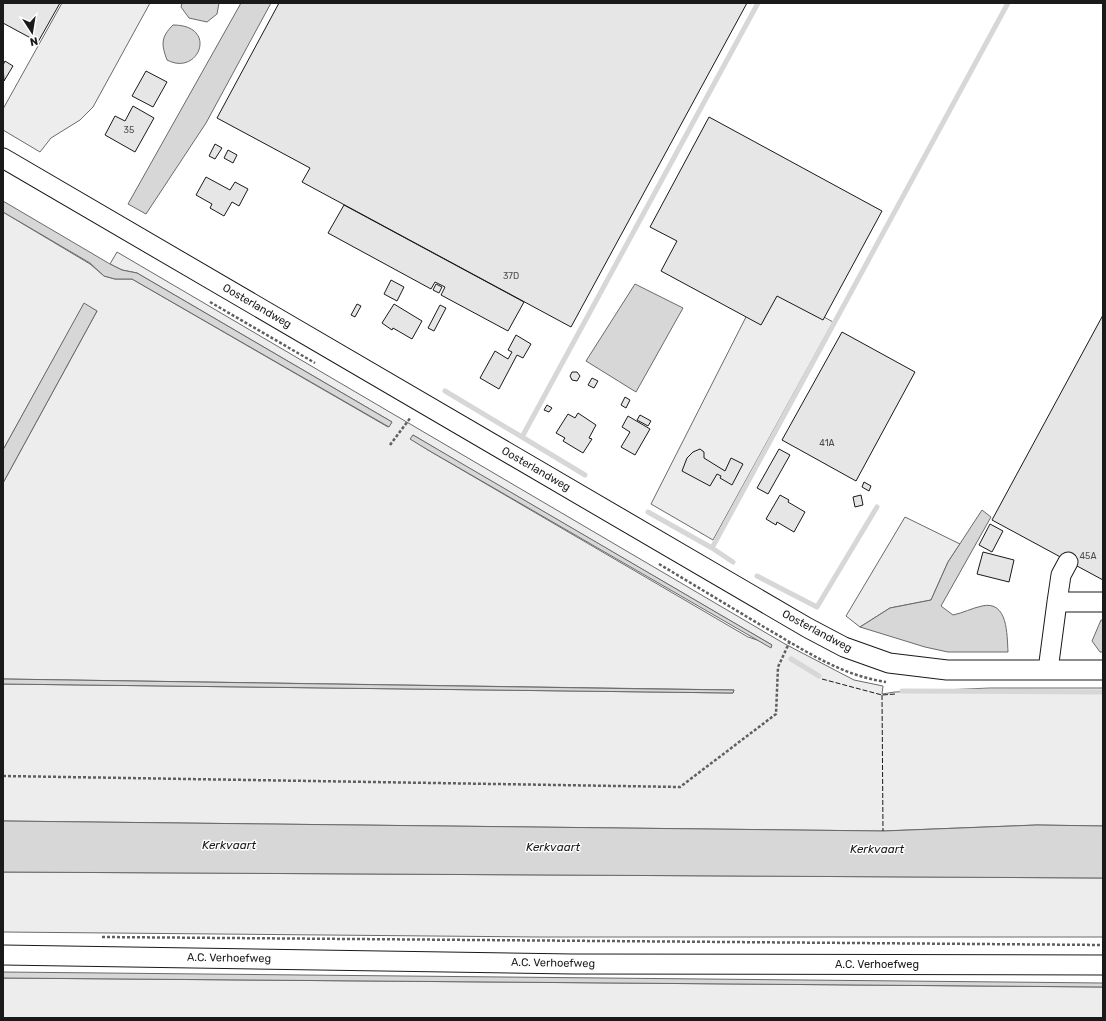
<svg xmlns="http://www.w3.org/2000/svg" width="1106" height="1021" font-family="Rubik,sans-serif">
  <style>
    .built { fill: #ededed; stroke: #6a6a6a; fill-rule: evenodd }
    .water { fill: #d7d7d7; stroke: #6a6a6a }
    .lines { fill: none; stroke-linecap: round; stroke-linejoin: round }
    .stream { stroke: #d7d7d7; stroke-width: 5 }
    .building { fill: #e6e6e6; stroke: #1a1a1a }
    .minor-casing { stroke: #1a1a1a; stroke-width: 21 }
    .path { stroke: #5f5f5f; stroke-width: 2.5; stroke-dasharray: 3 2; stroke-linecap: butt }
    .minor { stroke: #fff; stroke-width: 19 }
    .fence { stroke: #1a1a1a; stroke-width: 1; stroke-dasharray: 5 2; stroke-linecap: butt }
    .labels { text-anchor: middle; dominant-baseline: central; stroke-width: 3; stroke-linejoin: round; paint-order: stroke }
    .number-label { font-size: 9px; fill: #4d4d4d }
    .street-label { font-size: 11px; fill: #1a1a1a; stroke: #fff }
    .water-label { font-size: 12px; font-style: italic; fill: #1a1a1a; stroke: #fff }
  </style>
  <rect width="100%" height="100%" fill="#fff"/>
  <!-- built -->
  <path class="built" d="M62,3H150L93,107L80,120L51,138L40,152L3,130V109Z
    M3,212L90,264L104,276L115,279H132L388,427L392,422L137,273L122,270L110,264L117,252L785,644L854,680L883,686L882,694L895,692L990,688H1103V826L1037,825L883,831L3,821V684L733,693L734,690L3,679V483L97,311L84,304L3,450ZM413,435L467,467L772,645L748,637L428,450L411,439Z
    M774,289L833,322L713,540L651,504L748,313Z
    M905,517L960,544L948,562L931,600L890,608L860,627L846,616Z
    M3,872L1103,878V937H538L3,932Z
    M3,978L1103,987V1018H3Z"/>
  <!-- water -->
  <path class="water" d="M182,3H219L217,14L207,22L189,18L181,7Z
    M241,3H271L206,123L146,214L128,204Z
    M173,25C219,25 199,77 167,60C161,44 161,37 173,25Z
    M3,201L110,264L122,270L137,273L392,422L389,427L132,279H115L104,276L90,263L3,212Z
    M635,284L683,308L636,392L586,361Z
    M84,303L97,311L3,483V450Z
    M413,435L772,645L771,648L428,450L410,439Z
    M982,510L991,517L941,606L953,615C963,613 972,608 982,606C1008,600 1007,635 1008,652H948L925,647L860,627L890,608L931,600L948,562Z
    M1101,620H1103V652H1100L1092,641Z
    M3,679L654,689L734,690L733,693L3,684Z
    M3,821L883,831L1037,825L1103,826V878L3,872Z
    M3,972L1103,983V987L3,978Z"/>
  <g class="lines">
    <!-- stream -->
    <path class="stream" d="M445,391L522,437L758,3
      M522,437L585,475
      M648,512L712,548L1008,3
      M712,548L733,562
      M757,576L817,607L877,507
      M791,659L819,676
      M902,691L1103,692"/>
  </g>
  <!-- building -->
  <path class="building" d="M3,3H60L38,42L3,23Z
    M279,3H747L571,327L302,182L310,168L217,118Z
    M5,61L13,66L4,81L3,65Z
    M146,71L167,82L153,107L132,96Z
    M133,106L154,118L135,152L105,135L115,116L125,121Z
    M709,117L882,211L823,320L777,296L761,325L661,271L677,241L650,227Z
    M215,144L222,148L215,159L209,156Z
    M228,150L237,155L233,163L224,158Z
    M206,177L230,190L235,182L248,189L239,206L232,202L224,216L210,208L212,204L196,195Z
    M344,205L524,302L508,331L441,295L445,287L435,282L431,289L328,233Z
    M391,280L404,287L397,301L384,294Z
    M436,284L442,287L439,293L433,290Z
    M357,304L361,306L355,317L351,315Z
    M394,304L422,321L412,339L393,328L392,330L382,323Z
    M440,305L446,308L434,331L428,328Z
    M1103,315V580L992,520Z
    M842,332L915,372L856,481L782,440Z
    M516,335L531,344L523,358L517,355L499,389L480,378L495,351L508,359L512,352L508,350Z
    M572,372H577L580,376L577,381L572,380L570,376Z
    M592,378L598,381L594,388L588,385Z
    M625,397L630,400L626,408L621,405Z
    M547,405L552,408L549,412L544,410Z
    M578,413L596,425L589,438L592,439L583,453L563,441L565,438L556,433L568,414L575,418Z
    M640,415L651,421L648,426L637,420Z
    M628,416L650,429L635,455L621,447L630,432L622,427Z
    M700,449L704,452V458L725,471L731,458L743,464L732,485L720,478L721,476L717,474L710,486L682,471L687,458L693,452Z
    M779,449L790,455L768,494L757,488Z
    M864,482L871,486L869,491L862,487Z
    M780,495L789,500L788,502L805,512L794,532L777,522L776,525L766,519Z
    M861,495L863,505L855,507L853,497Z
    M990,524L1003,531L992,552L979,545Z
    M983,552L1014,560L1009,582L977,574Z"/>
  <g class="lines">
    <!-- minor casing -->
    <g class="minor-casing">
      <path id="minor" d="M3,158L808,628L844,647L889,663L947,670H1103
        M1057,602L1061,575L1068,562
        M1048,670L1057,602H1103
        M3,955L573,964L1103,965"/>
    </g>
    <!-- path -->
    <path class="path" d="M210,302L315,363
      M390,445L411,417
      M659,564C694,585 729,606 764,627C804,650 840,675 886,682
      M3,776L680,787L776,714L778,667L790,641
      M102,937L1103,945"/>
    <!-- minor -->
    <use href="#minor" class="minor"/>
    <!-- fence -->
    <path class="fence" d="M822,679L882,695L896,694
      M882,695L883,831"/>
  </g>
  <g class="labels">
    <!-- number labels -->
    <g class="number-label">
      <text x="129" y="130">35</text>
      <text x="511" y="276">37D</text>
      <text x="827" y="443">41A</text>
      <text x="1088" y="556">45A</text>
    </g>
    <!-- street labels -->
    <g class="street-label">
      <text transform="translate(257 306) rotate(30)">Oosterlandweg</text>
      <text transform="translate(536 469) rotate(30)">Oosterlandweg</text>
      <text transform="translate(817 631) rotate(28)">Oosterlandweg</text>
      <text transform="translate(229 958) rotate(1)">A.C. Verhoefweg</text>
      <text transform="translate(553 963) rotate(1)">A.C. Verhoefweg</text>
      <text x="877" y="964">A.C. Verhoefweg</text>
    </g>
    <!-- water labels -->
    <g class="water-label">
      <text x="229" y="845">Kerkvaart</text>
      <text x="553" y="847">Kerkvaart</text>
      <text x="877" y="849">Kerkvaart</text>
    </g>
  </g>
  <!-- border -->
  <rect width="1106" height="1021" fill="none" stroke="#1a1a1a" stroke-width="8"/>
  <!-- north arrow -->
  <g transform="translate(32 32) rotate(168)" stroke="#ffffff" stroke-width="3" paint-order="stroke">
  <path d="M0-3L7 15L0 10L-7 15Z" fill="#1a1a1a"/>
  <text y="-6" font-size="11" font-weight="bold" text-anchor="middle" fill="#1a1a1a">N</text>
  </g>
</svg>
